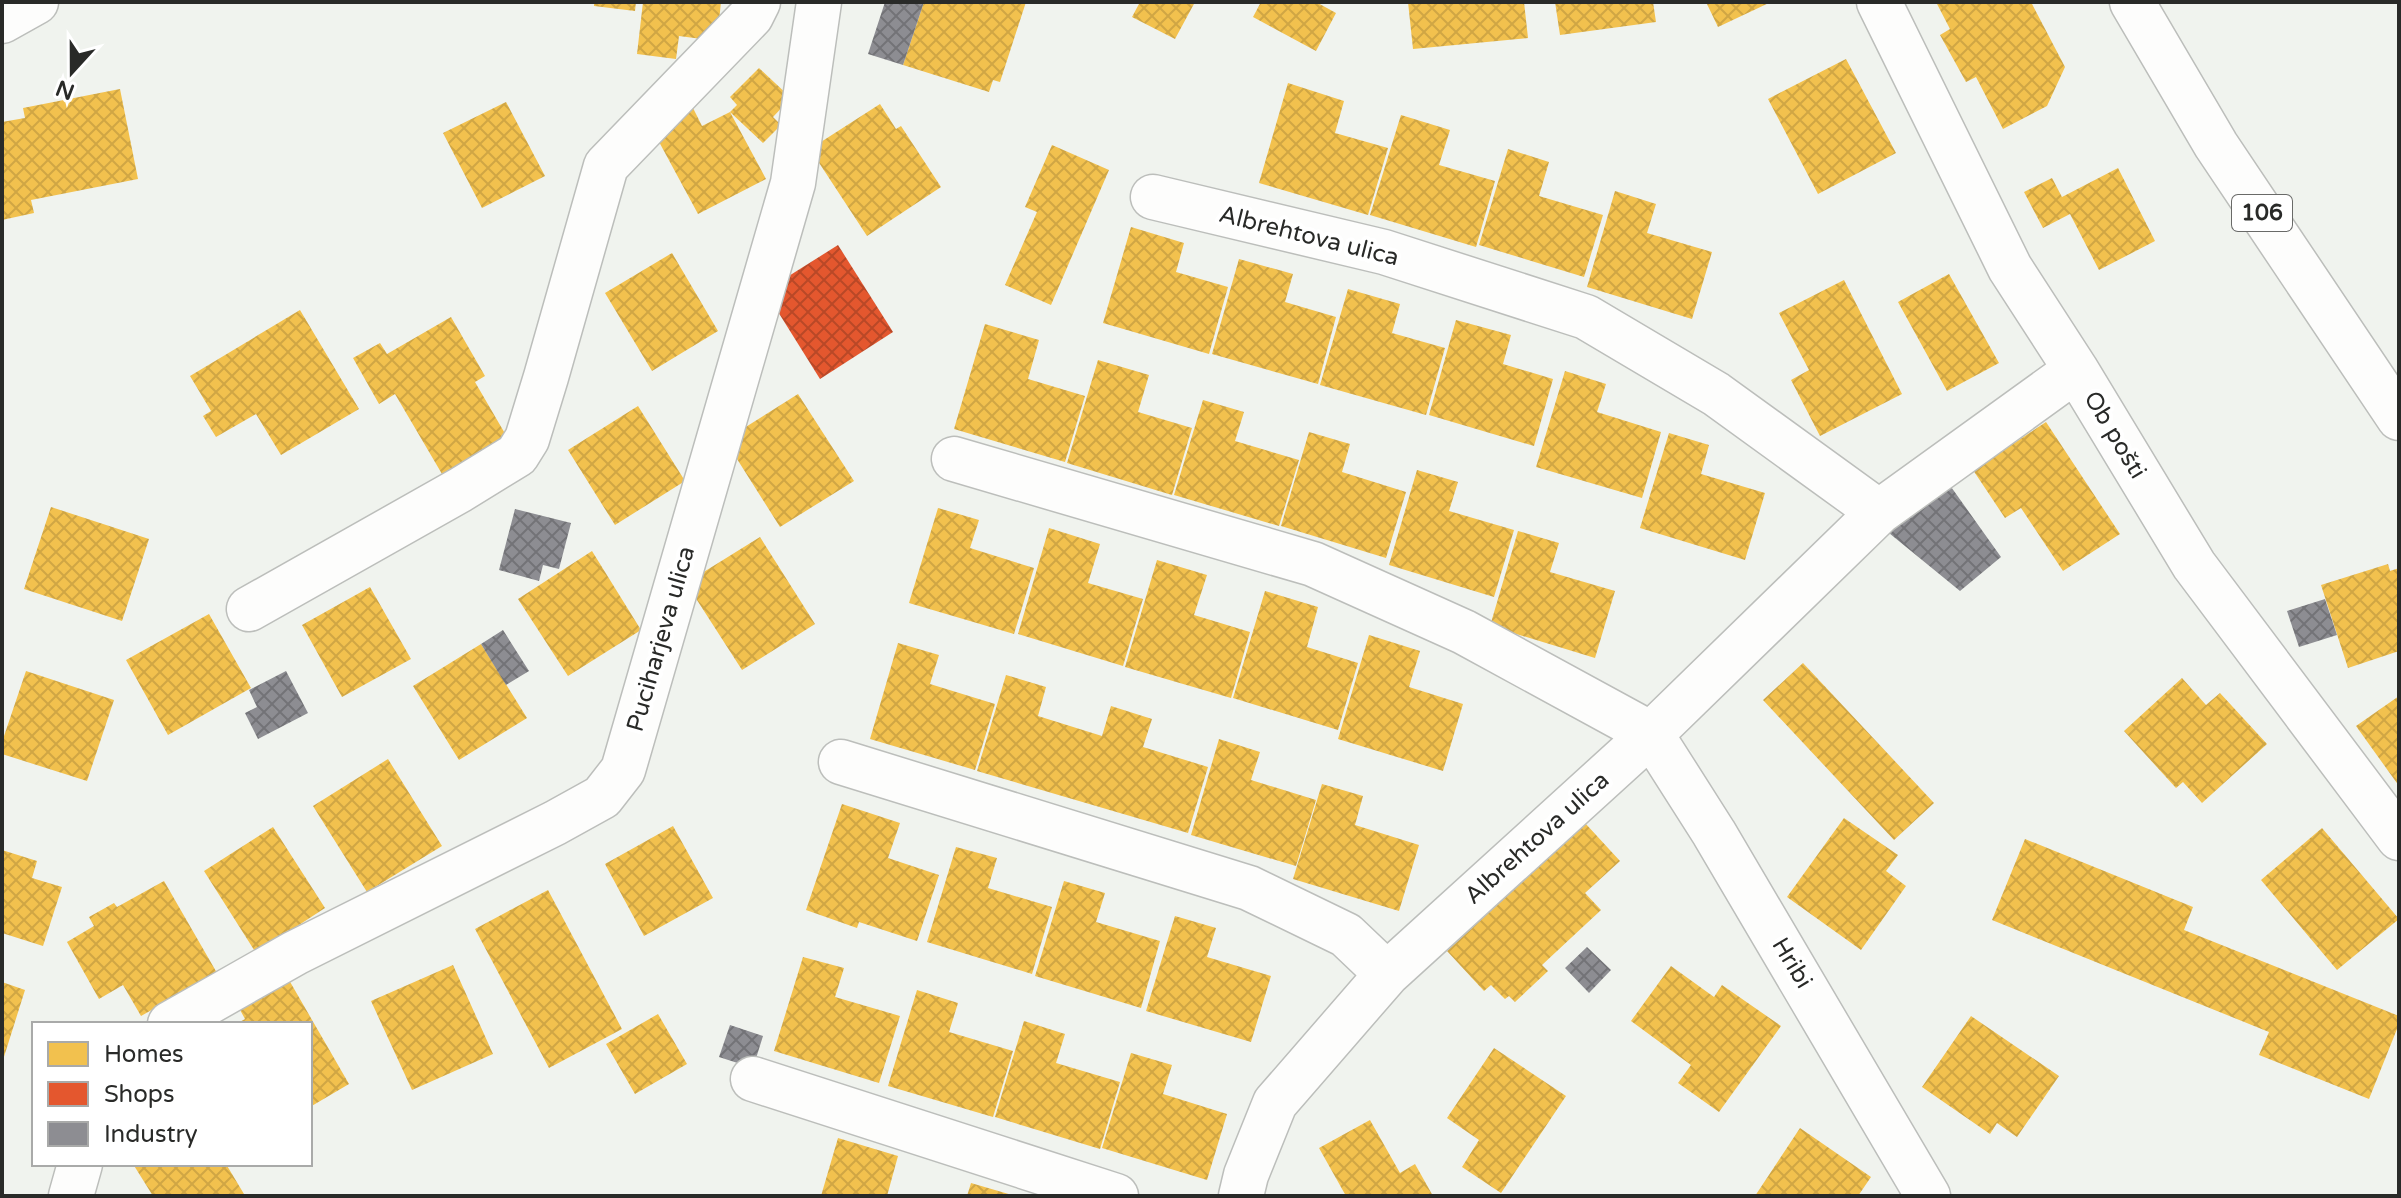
<svg xmlns="http://www.w3.org/2000/svg" width="2401" height="1198" font-family="'Varela Round',sans-serif">
  <style>
    .homes { fill: url(#homes-cross-hatch) }
    .shops { fill: url(#shops-cross-hatch) }
    .industry { fill: url(#industry-cross-hatch) }
    .lines { fill: none; stroke-linecap: round; stroke-linejoin: round }
    .minor-casing { stroke: #bcbebb; stroke-width: 47 }
    .major-casing { stroke: #bcbebb; stroke-width: 47 }
    .minor { stroke: #fdfdfc; stroke-width: 44 }
    .major { stroke: #fdfdfc; stroke-width: 44 }
    .labels { text-anchor: middle; dominant-baseline: central; stroke-width: 8; stroke-linejoin: round; paint-order: stroke }
    .shield { fill: #fff; stroke: #696a68; stroke-width: 2 }
    .shield-label { font-size: 22px; font-weight: bold; fill: #292a28 }
    .street-label { font-size: 24px; fill: #292a28; stroke: #fff }
  </style>
  <defs>
    <pattern id="homes-cross-hatch" width="8" height="8" patternUnits="userSpaceOnUse" patternTransform="scale(2)"><rect width="8" height="8" fill="#f2c14e"/><path d="M0 0l8 8M0 8l8-8" fill="none" stroke="#d0a644"/></pattern>
    <pattern id="shops-cross-hatch" width="8" height="8" patternUnits="userSpaceOnUse" patternTransform="scale(2)"><rect width="8" height="8" fill="#e4572e"/><path d="M0 0l8 8M0 8l8-8" fill="none" stroke="#b94827"/></pattern>
    <pattern id="industry-cross-hatch" width="8" height="8" patternUnits="userSpaceOnUse" patternTransform="scale(2)"><rect width="8" height="8" fill="#8d8d92"/><path d="M0 0l8 8M0 8l8-8" fill="none" stroke="#737377"/></pattern>
  </defs>
  <rect width="100%" height="100%" fill="#f0f3ee"/>
  <!-- homes -->
  <path class="homes" d="M594,2H636L635,11L594,6Z
    M643,2H721L717,41L679,36L676,59L637,54Z
    M924,2H1026L1000,82L993,80L989,92L903,65Z
    M1140,2H1195L1175,39L1132,17Z
    M1261,2H1316L1336,13L1316,51L1253,17Z
    M1408,2H1524L1528,38L1413,49Z
    M1555,2H1653L1656,22L1560,35Z
    M1706,2H1771L1718,27Z
    M1936,2H2031L2065,67L2047,106L2003,129L1976,77L1966,82L1940,35L1950,29Z
    M1846,59L1896,153L1818,194L1768,99Z
    M759,68L791,98L773,117L781,125L763,143L730,112L737,105L730,97Z
    M1288,83L1344,101L1335,133L1388,148L1368,215L1259,183Z
    M120,89L138,179L31,200L34,213L2,220V122L25,118L23,108Z
    M506,102L545,176L482,208L443,133Z
    M880,104L896,129L901,126L941,187L867,236L810,149Z
    M692,106L702,126L730,112L766,179L698,214L651,127Z
    M1401,115L1450,130L1439,165L1495,181L1476,247L1370,215Z
    M1052,145L1109,170L1051,305L1005,285L1037,212L1025,207Z
    M1508,149L1549,162L1539,196L1603,215L1584,277L1479,245Z
    M2118,168L2155,241L2099,270L2070,214L2043,228L2024,192L2052,178L2062,197Z
    M1615,191L1656,204L1647,233L1712,252L1692,319L1587,287Z
    M1131,227L1184,243L1176,272L1228,287L1209,354L1103,323Z
    M672,253L718,331L652,371L605,293Z
    M1239,259L1293,274L1285,302L1336,317L1318,384L1212,354Z
    M1949,274L1999,363L1947,391L1898,302Z
    M1844,280L1902,394L1820,436L1791,380L1809,370L1779,313Z
    M1348,289L1400,304L1392,333L1445,348L1426,415L1320,385Z
    M300,310L359,409L281,455L256,414L216,437L203,416L211,411L190,376Z
    M451,317L485,376L475,382L507,437L442,474L395,394L379,404L353,358L380,343L387,354Z
    M1456,320L1511,335L1503,364L1553,379L1534,446L1429,415Z
    M985,324L1039,340L1028,379L1085,396L1065,462L954,429Z
    M1098,360L1149,375L1138,412L1192,428L1172,495L1067,463Z
    M1565,371L1606,384L1597,412L1661,432L1642,498L1536,467Z
    M798,394L854,481L780,527L725,440Z
    M1203,400L1244,412L1235,441L1299,460L1279,526L1174,495Z
    M638,406L685,481L615,525L568,450Z
    M2046,422L2120,534L2063,571L2021,508L2005,518L1973,470Z
    M1309,432L1350,444L1342,472L1406,492L1386,558L1281,526Z
    M1669,433L1709,445L1701,474L1765,493L1745,560L1640,528Z
    M1417,470L1458,482L1449,511L1514,530L1494,597L1389,565Z
    M51,507L149,539L122,621L24,589Z
    M938,508L979,520L970,548L1034,568L1014,634L909,603Z
    M1049,528L1100,544L1088,583L1143,599L1123,666L1018,634Z
    M1518,531L1559,543L1550,572L1615,591L1595,658L1490,626Z
    M760,537L815,624L742,670L686,583Z
    M592,551L641,630L568,676L518,599Z
    M1157,560L1207,575L1194,615L1250,632L1231,698L1125,667Z
    M2388,564L2390,571L2399,568V651L2348,668L2321,585Z
    M370,587L411,659L342,697L302,625Z
    M1265,591L1318,607L1307,647L1358,663L1338,730L1233,698Z
    M209,614L251,688L168,735L126,660Z
    M1369,635L1420,651L1409,687L1463,704L1443,771L1338,739Z
    M898,643L939,655L930,684L995,704L975,770L870,739Z
    M481,644L527,718L459,760L413,686Z
    M1803,663L1934,803L1894,840L1763,700Z
    M26,671L114,700L87,781L2,754V742Z
    M1006,675L1046,687L1038,716L1102,736L1111,706L1152,719L1143,747L1208,767L1188,833L977,771Z
    M2182,678L2206,705L2220,693L2267,744L2202,803L2183,782L2176,788L2124,731Z
    M2399,696V786L2356,726Z
    M1219,739L1260,752L1251,780L1316,800L1296,866L1191,835Z
    M388,759L442,846L367,892L313,806Z
    M1322,784L1363,796L1355,825L1419,845L1399,911L1293,879Z
    M842,804L900,823L888,858L939,875L917,941L859,922L857,928L806,910Z
    M1844,818L1898,855L1886,871L1906,886L1861,950L1787,897Z
    M1585,823L1620,861L1585,893L1601,910L1542,965L1548,971L1515,1002L1509,996L1505,999L1491,985L1484,991L1447,951Z
    M673,826L713,898L644,936L605,864Z
    M273,827L325,908L256,953L204,871Z
    M2322,828L2399,919L2337,970L2261,880Z
    M2025,839L2193,907L2184,930L2399,1016V1024L2369,1099L2259,1055L2269,1032L1992,920Z
    M956,847L997,858L988,888L1052,907L1032,974L927,942Z
    M2,850L37,861L32,878L62,887L43,946L2,933Z
    M164,881L217,973L141,1016L123,985L99,999L67,942L94,926L89,917L114,903L117,907Z
    M1064,881L1105,893L1096,922L1160,941L1141,1008L1035,976Z
    M548,890L622,1029L549,1068L475,929Z
    M1175,916L1216,928L1207,957L1271,976L1251,1042L1146,1011Z
    M803,957L844,968L835,997L900,1016L879,1083L774,1051Z
    M453,965L493,1054L412,1090L371,1001Z
    M1671,966L1714,997L1722,985L1781,1026L1719,1112L1678,1083L1691,1065L1631,1021Z
    M289,980L349,1084L310,1107V1024H236L245,1019L239,1008Z
    M2,982L25,990L3,1060H2Z
    M917,990L958,1003L949,1032L1013,1051L993,1117L888,1086Z
    M658,1014L687,1064L635,1094L606,1044Z
    M1971,1016L2059,1076L2017,1137L1997,1123L1990,1134L1922,1087Z
    M1024,1021L1065,1034L1056,1063L1120,1082L1100,1149L995,1117Z
    M1494,1048L1566,1096L1501,1193L1462,1167L1479,1140L1447,1118Z
    M1131,1053L1172,1065L1163,1094L1227,1114L1207,1180L1102,1148Z
    M1370,1120L1400,1173L1415,1164L1433,1196H1346L1319,1148Z
    M1800,1128L1871,1177L1858,1196H1755Z
    M838,1138L898,1156L887,1196H821Z
    M133,1164H226L244,1194L240,1196H153Z
    M971,1183L1012,1195V1196H967Z"/>
  <!-- shops -->
  <path class="shops" d="M838,245L893,332L820,379L765,291Z"/>
  <!-- industry -->
  <path class="industry" d="M885,2H924L903,65L868,54Z
    M1949,484L2001,557L1960,591L1889,533Z
    M515,509L571,523L559,569L543,565L539,581L499,570Z
    M2325,599L2337,635L2299,647L2287,611Z
    M503,630L529,671L506,685L481,644Z
    M286,671L308,713L258,739L245,713L257,707L249,690Z
    M1587,947L1611,970L1589,993L1565,968Z
    M730,1025L763,1036L753,1068L719,1057Z"/>
  <g class="lines">
    <!-- minor casing -->
    <g class="minor-casing">
      <path id="minor" d="M1879,2L2010,268L2076,370L2194,565L2399,838
        M2,21L36,2
        M1153,197L1384,252L1586,317L1716,394L1879,512
        M954,459L1313,564L1464,632L1651,734L1714,833L1928,1196
        M249,609L460,490L517,455L527,439L546,377L606,166L751,16L758,2
        M841,762L1249,888L1346,935L1387,974
        M170,1024L295,953L555,823L602,797L623,770L793,183L819,2
        M753,1079L1116,1196
        M71,1196L80,1164
        M1241,1196L1246,1175L1275,1103L1387,974L1651,734L1879,512L2076,370"/>
    </g>
    <!-- major casing -->
    <g class="major-casing">
      <path id="major" d="M2132,2L2216,145L2399,418"/>
    </g>
    <!-- minor -->
    <use href="#minor" class="minor"/>
    <!-- major -->
    <use href="#major" class="major"/>
  </g>
  <g class="labels">
    <!-- shield labels -->
    <rect class="shield" x="2232" y="195" width="60" height="36" rx="6"/>
    <g class="shield-label">
      <text x="2262" y="213">106</text>
    </g>
    <!-- street labels -->
    <g class="street-label">
      <text transform="translate(1309 236) rotate(14)">Albrehtova ulica</text>
      <text transform="translate(2115 435) rotate(59)">Ob pošti</text>
      <text transform="translate(661 639) rotate(-74)">Puciharjeva ulica</text>
      <text transform="translate(1537 838) rotate(-42)">Albrehtova ulica</text>
      <text transform="translate(1792 963) rotate(59)">Hribi</text>
    </g>
  </g>
  <!-- border -->
  <rect width="2401" height="1198" fill="none" stroke="#292a28" stroke-width="8"/>
  <!-- legend -->
  <rect x="32" y="1022" width="280" height="144" fill="#ffffff" stroke="#a9aaa9" stroke-width="2"/>
  <rect x="48" y="1042" width="40" height="24" fill="#f2c14e" stroke="#a9aaa9" stroke-width="2"/>
  <text x="104" y="1062" font-size="24" fill="#292a28">Homes</text>
  <rect x="48" y="1082" width="40" height="24" fill="#e4572e" stroke="#a9aaa9" stroke-width="2"/>
  <text x="104" y="1102" font-size="24" fill="#292a28">Shops</text>
  <rect x="48" y="1122" width="40" height="24" fill="#8d8d92" stroke="#a9aaa9" stroke-width="2"/>
  <text x="104" y="1142" font-size="24" fill="#292a28">Industry</text>
  <!-- north arrow -->
  <g transform="translate(72 72) rotate(201)" stroke="#ffffff" stroke-width="6" paint-order="stroke">
  <path d="M0-6L14 30L0 20L-14 30Z" fill="#292a28"/>
  <text y="-12" font-size="22" font-weight="bold" text-anchor="middle" fill="#292a28">N</text>
  </g>
</svg>
